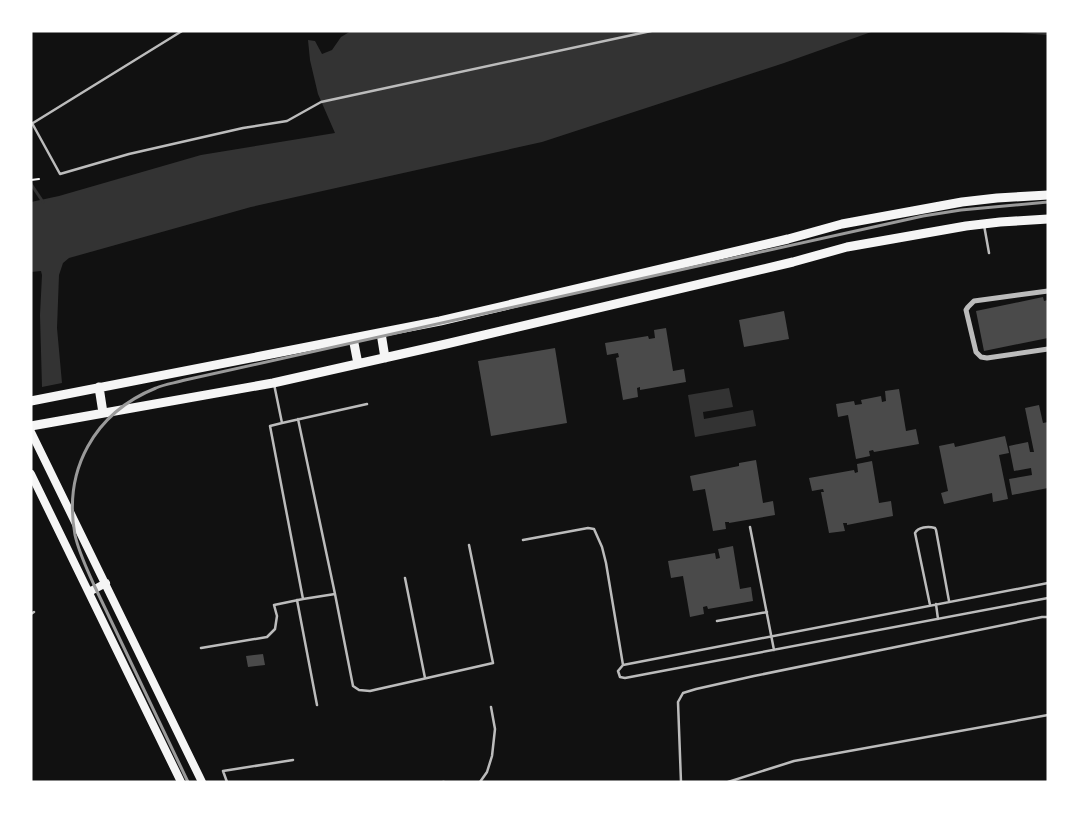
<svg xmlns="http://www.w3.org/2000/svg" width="1079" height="813" font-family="'Fira Sans Condensed',sans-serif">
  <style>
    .water { fill: #333 }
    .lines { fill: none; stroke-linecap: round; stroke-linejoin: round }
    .stream { stroke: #333; stroke-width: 3 }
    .building { fill: #4a4a4a }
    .path { stroke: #f5f5f5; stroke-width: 2 }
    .service { stroke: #bcbcbc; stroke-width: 2.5 }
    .minor { stroke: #bcbcbc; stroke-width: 5 }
    .secondary { stroke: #f5f5f5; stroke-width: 8 }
    .primary { stroke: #f5f5f5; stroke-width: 9 }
    .rail { stroke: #9a9a9a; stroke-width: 3 }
  </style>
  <rect width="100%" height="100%" fill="#111"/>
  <!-- water -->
  <path class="water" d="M351,31H874L784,63L542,142L251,207L69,258L63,263L59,275L57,328L62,383L42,387L40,315L42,275L41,271L31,272V202L59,196L201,155L335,133L318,94L310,60L308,40L315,41L322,54L332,50L341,37Z
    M988,31H1048V35Z
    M729,388L733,407L703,412L704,419L753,410L756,426L695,437L688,395Z"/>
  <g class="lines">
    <!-- stream -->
    <path class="stream" d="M31,184L43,202"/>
  </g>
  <!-- building -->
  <path class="building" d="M1043,297L1044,301L1048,300V338L984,351L976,311Z
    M784,311L789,339L744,347L739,320Z
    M666,328L673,371L684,369L686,382L640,390V387L637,388L638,397L623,400L616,358L619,357L618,353L607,355L605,343L648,336L649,339L655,338L654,330Z
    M555,348L567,423L491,436L478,361Z
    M899,389L906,431L916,429L919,444L874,452L873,450L869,451L870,456L856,459L848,415L838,417L836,404L854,401L855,405L862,404L861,400L881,396L882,402L886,401L885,391Z
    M1039,405L1043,423L1048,422V488L1012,495L1009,479L1032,475L1031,468L1014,471L1009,446L1028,442L1030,452H1034L1025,408Z
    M1005,436L1009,453L999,455L1008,499L993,502L992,493L944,504L941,493L948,491L939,446L954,443L955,447Z
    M756,460L763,503L773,501L775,515L729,523V522H725L726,529L713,531L705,489L693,491L690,476L739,466V463Z
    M872,461L879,503L891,501L893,516L847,525V523H843L845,531L829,533L821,492H824L823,489L812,491L809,478L854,470L855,473L858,472L857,464Z
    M733,546L740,589L751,587L753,601L708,609L707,606L703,607L704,614L690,617L683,576L671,578L668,561L715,553L716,559L720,558L718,549Z
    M263,654L265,665L248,667L246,656Z"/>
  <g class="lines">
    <!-- path -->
    <path class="path" d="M31,180L39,179"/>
    <!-- service -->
    <path class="service" d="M32,123L60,174L129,154L243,128L287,121L321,102L651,31
      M33,123L182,31
      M984,225L989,253
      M274,384L282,423L367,404
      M298,419L335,594L303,599
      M750,527L774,650
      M523,540L588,528L594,529L602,547L606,563L623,665
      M405,578L425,678
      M1048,583L623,665L618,671L620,677L625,678L1048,598
      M335,594L353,686L359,690L370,691L493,663L469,545
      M297,600L317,705
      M936,604L938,619
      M930,605L915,533C918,527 928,526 935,528L936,530L949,601
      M31,614L34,612
      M717,621L767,612
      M201,648L267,637L275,629L277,616L274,605L303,599L270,426L282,423
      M227,782L223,771L293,760
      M443,782H444
      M480,782L487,772L492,756L495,729L491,707
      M681,782L678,702L683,693L696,689L754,676L1042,617H1048
      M728,782L794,761L1048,715
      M1048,782V781"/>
    <!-- minor -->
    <path class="minor" d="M1048,291L974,301L968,307L966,310L976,352L981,357L987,358L1048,349"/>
    <!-- secondary -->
    <path class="secondary" d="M31,432L202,782
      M31,474L181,782
      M89,592L106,583"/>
    <!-- primary -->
    <path class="primary" d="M381,333L385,358
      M353,338L358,364
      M99,387L103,413
      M31,401L440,321L788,239L842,224L962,202L997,198L1048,195
      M31,426L273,383L446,344L793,262L847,247L966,226L1000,222L1048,219"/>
    <!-- rail -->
    <path class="rail" d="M188,782L94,585C87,569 79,553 75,535C63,470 94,413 156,388C165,384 175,383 185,380L923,216L961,210L1048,202"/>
  </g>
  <!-- border -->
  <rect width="1079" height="813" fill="none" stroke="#ffffff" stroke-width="65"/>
</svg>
